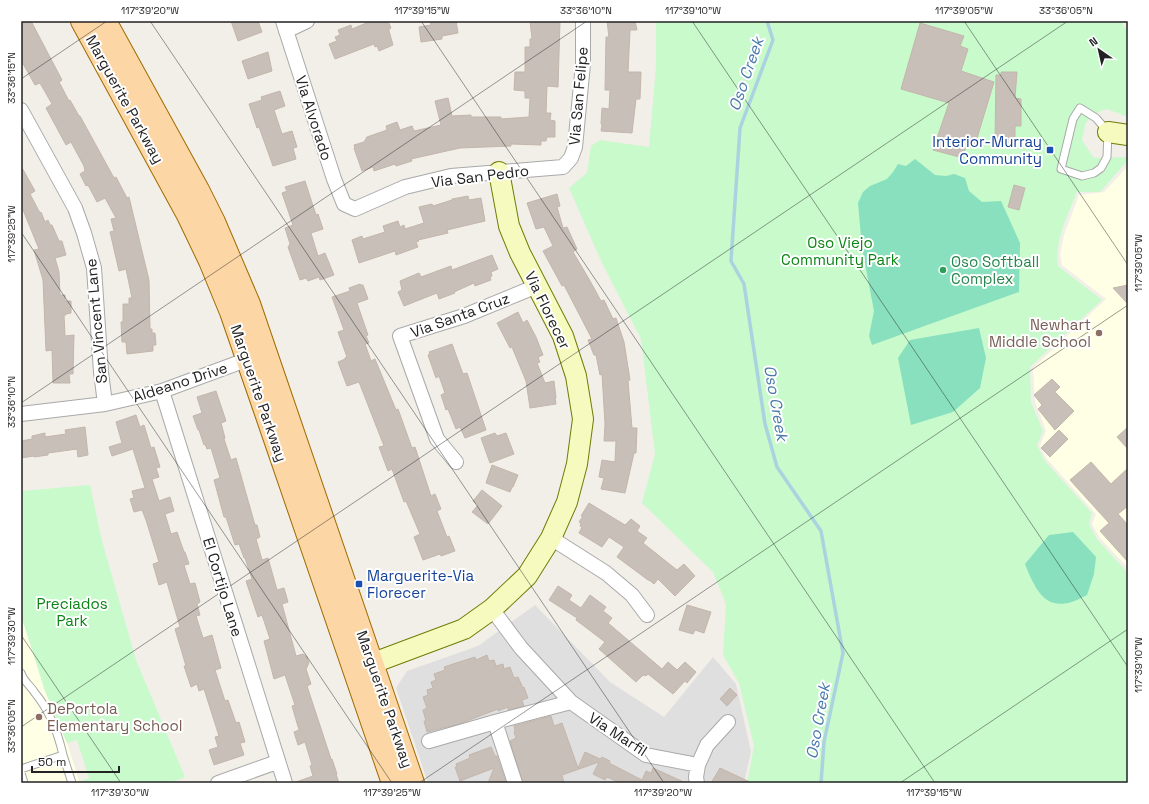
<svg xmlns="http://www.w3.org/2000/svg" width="1149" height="804" font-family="'Space Grotesk',sans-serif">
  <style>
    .residential { fill: #e0dfdf }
    .education { fill: #ffffe5 }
    .park { fill: #c8facc }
    .pitch { fill: #88e0be }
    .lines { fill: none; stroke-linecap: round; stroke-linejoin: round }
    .stream { stroke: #aad3df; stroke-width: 3.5 }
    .building { fill: #c7bfb8; stroke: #c4b6ab }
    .lane-casing { stroke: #a9a9a9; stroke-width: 9 }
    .street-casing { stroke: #a9a9a9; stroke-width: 16 }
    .secondary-casing { stroke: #707d05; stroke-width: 22 }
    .primary-casing { stroke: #a06b00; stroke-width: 24 }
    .lane { stroke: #fff; stroke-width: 7 }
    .street { stroke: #fff; stroke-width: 14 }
    .secondary { stroke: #f7fabf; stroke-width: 20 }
    .primary { stroke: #fcd6a4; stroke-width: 22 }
    .ticks { fill: none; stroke: #222; stroke-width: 1; stroke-opacity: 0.45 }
    .transit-dot { fill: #1a4fb4; stroke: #fff; stroke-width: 1.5 }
    .leisure-dot { fill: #2e9e5b; stroke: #fff; stroke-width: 1.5 }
    .education-dot { fill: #8d6e63; stroke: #fff; stroke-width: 1.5 }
    .labels { text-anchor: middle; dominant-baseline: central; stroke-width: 4; stroke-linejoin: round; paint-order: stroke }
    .street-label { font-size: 15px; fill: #222; stroke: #fff }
    .transit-label { font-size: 15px; fill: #164399; stroke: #fff; text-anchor: end }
    .park-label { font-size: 15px; fill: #0c8416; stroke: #fff }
    .leisure-label { font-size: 15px; fill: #27864d; stroke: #fff; text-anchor: start }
    .education-label { font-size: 15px; fill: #785e54; stroke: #fff; text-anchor: end }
    .water-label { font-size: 16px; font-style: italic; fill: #4a7aab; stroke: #fff }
    .neatline { fill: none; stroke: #222; stroke-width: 1.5 }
    .ticks-label { font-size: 10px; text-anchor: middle; fill: #222 }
  </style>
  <rect width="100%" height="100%" fill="#f2efe9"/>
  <!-- residential -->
  <path class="residential" d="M535,605L610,682L664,717L713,657L736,684L751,752L744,783H428L396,688L407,671L478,646Z"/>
  <!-- education -->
  <path class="education" d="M1128,166V568L1100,538L1092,524L1096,514L1047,459L1040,446L1046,431L1035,401L1033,368L1106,299L1062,265L1060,254L1064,235L1079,195L1104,192Z
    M21,615L45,691L67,743L80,783H21Z"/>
  <!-- park -->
  <path class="park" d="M656,21H1121L1128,32V117L1107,109L1101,111L1094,115L1086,122L1082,140L1094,158L1128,157V160L1100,192H1077C1068,215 1054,241 1058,266L1102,300L1030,367L1031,402L1043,431L1037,445L1045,461L1092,513L1089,524L1097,539L1128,573V783H747L754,746L739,683L723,655L726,604L713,572L642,503L655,454L641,339L602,263L569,188L587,173L591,146L600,140L649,147L656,66Z
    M90,485L102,541L136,660L185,777L170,783H80L79,782L89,778L77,740L67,743L45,691L21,615V491Z"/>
  <!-- pitch -->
  <path class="pitch" d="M915,159L935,175L946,176L954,174L965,178L969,191L982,202L1001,201L1020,243L1019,292L872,345L869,336L874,311L862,248L858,203L863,192L870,186L887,179L893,172L898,164L906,166Z
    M979,328L986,358L980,388L953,412L911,425L898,358L910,340Z
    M1073,532L1096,557L1094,574L1087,595C1050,616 1038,597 1025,564L1049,535Z"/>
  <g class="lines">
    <!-- stream -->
    <path class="stream" d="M767,21L773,40L740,128L731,261L744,284L765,424L777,467L821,531L843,653L824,742L821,783"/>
  </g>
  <!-- building -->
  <path class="building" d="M21,21H31L62,80L59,82L69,101L70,100L79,116H80L114,178L116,177L127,198L129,197L149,280L150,329H152V333H155L156,345H153V351L127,354L126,342H122L121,322H123V304H129V298H132L126,269L119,271L110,232L114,231L111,219L116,218L105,198L97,202L88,185L86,186L80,174L85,171L84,166L71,142L66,145L46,108L52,104L40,83L35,85L21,60Z
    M231,21H258L262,32L238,41Z
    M371,21H388L391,28L389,29V31L393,45L379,51L377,46L375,47L374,44L335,59L329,44L337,41L335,37L340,35L338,30L351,25L352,29Z
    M430,21H456L458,33L442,36V39L421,42L419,27L431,25Z
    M530,21H560L558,87L547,86L546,113H551L550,120L555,121V137H547L546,141H541V145L511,144V146L460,148L411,159L412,161L396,166L395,164L374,171L373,167L362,171L354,148H355L354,145L364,142L367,137L387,130L386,126L397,122L400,130L412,126L414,131L441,125L435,101L448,98L452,116L471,115V117H501V119L529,117L530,98H525V91L514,90L515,72H525V47H530V39H532Z
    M607,21H635L637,30H630L628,72H641L640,99H636L632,133L601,131L602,125L601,124L602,108L609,109L610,90H605L606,37H609Z
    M920,23L964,36L960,46L968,49L961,71L994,82L974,148L966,146L963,158L933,150L949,103L901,89Z
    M268,52L272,71L248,79L242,61Z
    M1001,72H1017L1015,98L1021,99V126H1015V143L995,142L996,75H1001Z
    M280,91L285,106L274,110L282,134L292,131L297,147L293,148L296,159L273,166L259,127L257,128L249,104L262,100L261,97Z
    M21,166L35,191L30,194L40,213L41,212L45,222L48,220L50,225H52L59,241H62L66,255L55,258L59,272L60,295H65V301H71V313L66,314V315H64L65,336L74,335L73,374H69L70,383H53L52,350L46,351L43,280L34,250L39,249L21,205Z
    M305,181L316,215L318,214L323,229L311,233L318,256L325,253L334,275L320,280L319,277L308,281L306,278L300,280L288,247L290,244L285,228L293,225L282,193L287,191L285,187Z
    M1014,185L1025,188L1019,210L1008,207Z
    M557,194L560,206L557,207L563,228L567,227L577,249L573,252L589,279L601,301L604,300L613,319L616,318L624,342L630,380L628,381L632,428H637L636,453H634L625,493L601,489L604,478L599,477L602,460L615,462L616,441H604L605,424L602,374L600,375L596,355H594L588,340L592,339L564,285L562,286L543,251L553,246L544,227L536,229L527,203Z
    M468,196L469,200L481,198L485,221L447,230L448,233L418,240L419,241L416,242L418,247L396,255L395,251L359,263L352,240L362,236L363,239L385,232L383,226L398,221L400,227L404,225L405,229L424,223L419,207L432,204L433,206L452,200V199Z
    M492,255L498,269L491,272L492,276L490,277L491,280L475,286L474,283L454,292L455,293L439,299L437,293L404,306L398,292L402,290L400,281L419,273L421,277L451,266L452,270Z
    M360,284L361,285H363L368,299L357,303L368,335L366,336L369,343L365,344L371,361L375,359L396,410L398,409L412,448L415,447L431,496L435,494L441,509L437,511L447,537L449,536L455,551L441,556L440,554L423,560L414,537L420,534L406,501L404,502L392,469L388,471L379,447L384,446L359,382L347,386L338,362L345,359V358L347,357L338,332L344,330L332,297L350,291L349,288Z
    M1128,285V304L1113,288Z
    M518,312L523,323L527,320L536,337L543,355L538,357L540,362L537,363L545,383L554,381L556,398H555L556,404L530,408L526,381L512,347L510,348L497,323Z
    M452,344L463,374L467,373L486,430L465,438L460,427L456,429L448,409L446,410L441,395L445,393L439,376L436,378L428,355L430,354L429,352Z
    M1052,379L1060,387L1055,392L1074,411L1055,430L1038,409L1042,405L1034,395Z
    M216,391L226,421L221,423L225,438L224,439L231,460L236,458L255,525H257L260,537L256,539L262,560L268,558L277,590L284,588L288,602L282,604L296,656L303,654L307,657L309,663L306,669L311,684L307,686L331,759H332L337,774H336L339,783H296V782L313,776L310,766L312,765L305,742L298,745L294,732L299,730L292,706L295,705L285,675L274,679L264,641L270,639L262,615L258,617L246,581L252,579L245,558H244L239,544L235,545L226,517H224L214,480L220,478L211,448L207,449L205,444L204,445L199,430H198L193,416L202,413L197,397Z
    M136,415L140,427L144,425L151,448L154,447L160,467L156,468L159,477L152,479L159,501L170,497L174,511L165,514L171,534L177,532L184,552H185L189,564L184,565L190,584L195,583L200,602L197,604L200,615L196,616L203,638L212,635L221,668L215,670L225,701L228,700L236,723L239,722L245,742L240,743L244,755L214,765L209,750L218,747L215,737L219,736L204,689L199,691L197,684L191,687L184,666H186L175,629L180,627L168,586L167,582L159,585L153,564L159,562L146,520L142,510L134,512L130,499L134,498L132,491L145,488L133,449L112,456L109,447L122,443L116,422Z
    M85,427L88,455L78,457L77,449L48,453V455L34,457V456L21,458V441L32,439V436L45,433V437L66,434L65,430Z
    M1128,427V449L1117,437Z
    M1059,430L1068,439L1050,457L1041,448Z
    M495,433L497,436L506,433L514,454L490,463L481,438Z
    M1091,462L1111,484L1128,468V506L1118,514L1128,525V562L1100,531L1109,523L1070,480Z
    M492,465L518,475L513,487H512L510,492L486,483Z
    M482,490L502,506L488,524L472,512L478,505L473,501Z
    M589,503L625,525L631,519L640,526L637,531L647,538L643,543L677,570L684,564L695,576L675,596L658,579L654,584L649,580H648L617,557L624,547L609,537L602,547L579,533L582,527L580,526L581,523L579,522L583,516H581Z
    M558,586L572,595L569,600L581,608L590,595L606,607L603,611L612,618L608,623L662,669L668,662L677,670L685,662L696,672L687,683L685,681L673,694L648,674L646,676L644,675L642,676L636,682L599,649L605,642L576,620L577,618L549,600Z
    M687,605L711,612L704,633L695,630L693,634L679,630Z
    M487,655L489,661L494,660L496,666L503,664L504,669L510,667L514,678L518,677L523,688L524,687L528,698L522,700L524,706L508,710V707L498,711V709L459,724L427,732L424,721H426L423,710L427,708L423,697L428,695L427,690L433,688L431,682L436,680L434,674L445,670L444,667L453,664L475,657L476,660Z
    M730,688L737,695L727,706L720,699Z
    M551,716L554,726L562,723L578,768L585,752L600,759L602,757L610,761L609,763L642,780L646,771L651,773L653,768L686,783H620L607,777L605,780L593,774L599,762L562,775L564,783H523L510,741L516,738L514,732L515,731L514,726Z
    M491,747L495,756H497L506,783H488L494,768L460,781L455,767H457L456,764L470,758L469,755Z
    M720,768L752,783H711Z"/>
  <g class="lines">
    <!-- lane casing -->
    <g class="lane-casing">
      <path id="lane" d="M1080,108L1096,118L1108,132L1107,157L1101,168L1094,173L1082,176L1061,169L1073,119Z
        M21,673C24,682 30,685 35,693C50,711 58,733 63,755
        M21,769L63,755L72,783
        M21,773L24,783"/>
    </g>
    <!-- street casing -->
    <g class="street-casing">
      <path id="street" d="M283,21L334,179L344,204L355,209L405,187L451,176L563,167L571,158L575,147L583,64V21
        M286,31L307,21
        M21,110L75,208L84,233L94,268L101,372L105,404
        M162,391L285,783
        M21,414L105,404L162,391L254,357
        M456,462L437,439L400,336L464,316L537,286
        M551,538L606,573L632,595L647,615
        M492,609L521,648L571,702L646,755L698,765L696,777L697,783
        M495,722L515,783
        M429,741L495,722L571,702
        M698,765L707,745L728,722
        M218,783L277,762"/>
    </g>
    <!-- secondary casing -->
    <g class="secondary-casing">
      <path id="secondary" d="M1108,132L1128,135
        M357,669L464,629L492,609L527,576L551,538L567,502L577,464L583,419L576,376L563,336L520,253L509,226L499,172"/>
    </g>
    <!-- primary casing -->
    <g class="primary-casing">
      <path id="primary" d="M82,21L188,215L210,261L231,312L266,413L393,783
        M105,21L198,190L214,222L249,304L413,783"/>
    </g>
    <!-- lane -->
    <use href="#lane" class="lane"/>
    <!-- street -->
    <use href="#street" class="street"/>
    <!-- secondary -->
    <use href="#secondary" class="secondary"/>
    <!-- primary -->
    <use href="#primary" class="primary"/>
  </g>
  <!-- ticks -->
  <path class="ticks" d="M150,21L664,783M421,21L935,783M692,21L1128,667M964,21L1128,265M21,79L107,21M21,232L392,783M21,403L587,21M21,635L121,783M21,727L1068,21M419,783L1128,305M900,783L1128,629"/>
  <!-- markers -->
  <g class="transit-dot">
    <rect x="1046" y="146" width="8" height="8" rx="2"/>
    <rect x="355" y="580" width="8" height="8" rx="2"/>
  </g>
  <circle class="leisure-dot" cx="943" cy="270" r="4"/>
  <g class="education-dot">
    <circle cx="1099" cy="333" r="4"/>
    <circle cx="39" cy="717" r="4"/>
  </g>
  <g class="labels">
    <!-- street labels -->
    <g class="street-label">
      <text transform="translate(578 96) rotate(-85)">Via San Felipe</text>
      <text transform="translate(125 99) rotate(61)">Marguerite Parkway</text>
      <text transform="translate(314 118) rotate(72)">Via Alvorado</text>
      <text transform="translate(480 176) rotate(-7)">Via San Pedro</text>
      <text transform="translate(548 310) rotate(64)">Via Florecer</text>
      <text transform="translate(460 315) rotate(-20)">Via Santa Cruz</text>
      <text transform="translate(96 321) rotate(-95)">San Vincent Lane</text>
      <text transform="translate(180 382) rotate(-18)">Aldeano Drive</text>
      <text transform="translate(259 393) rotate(71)">Marguerite Parkway</text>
      <text transform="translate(223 587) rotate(73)">El Cortijo Lane</text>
      <text transform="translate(385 699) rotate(71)">Marguerite Parkway</text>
      <text transform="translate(618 734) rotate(33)">Via Marfil</text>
    </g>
    <!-- transit labels -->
    <g class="transit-label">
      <text x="1042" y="141">Interior-Murray<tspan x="1042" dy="17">Community</tspan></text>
      <text x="367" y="575" text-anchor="start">Marguerite-Via<tspan x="367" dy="17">Florecer</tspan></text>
    </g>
    <!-- park labels -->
    <g class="park-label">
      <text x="840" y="242">Oso Viejo<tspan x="840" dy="17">Community Park</tspan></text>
      <text x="72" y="603">Preciados<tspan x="72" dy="17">Park</tspan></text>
    </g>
    <!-- leisure labels -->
    <g class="leisure-label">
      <text x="951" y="261">Oso Softball<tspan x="951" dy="17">Complex</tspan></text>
    </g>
    <!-- education labels -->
    <g class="education-label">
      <text x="1091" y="324">Newhart<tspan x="1091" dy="17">Middle School</tspan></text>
      <text x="47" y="708" text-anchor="start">DePortola<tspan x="47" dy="17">Elementary School</tspan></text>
    </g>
    <!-- water labels -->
    <g class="water-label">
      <text transform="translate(746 74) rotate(-71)">Oso Creek</text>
      <text transform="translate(776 403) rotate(80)">Oso Creek</text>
      <text transform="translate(818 721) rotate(-80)">Oso Creek</text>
    </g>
  </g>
  <!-- border -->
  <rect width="1149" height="804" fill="none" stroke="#ffffff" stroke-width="44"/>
  <!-- north arrow -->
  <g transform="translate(1099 50) rotate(326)" stroke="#ffffff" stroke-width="3" paint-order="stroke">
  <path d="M0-3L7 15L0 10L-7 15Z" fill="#222222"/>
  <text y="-6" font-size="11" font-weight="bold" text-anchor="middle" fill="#222222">N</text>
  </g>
  <!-- scale -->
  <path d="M32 766v6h87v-6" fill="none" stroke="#222222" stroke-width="2"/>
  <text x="38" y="766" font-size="12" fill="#222222" stroke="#ffffff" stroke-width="3" paint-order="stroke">50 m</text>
  <rect x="22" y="22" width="1105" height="760" class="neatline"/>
  <g class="ticks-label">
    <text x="150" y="14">117°39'20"W</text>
    <text x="422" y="14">117°39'15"W</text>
    <text x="586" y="14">33°36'10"N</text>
    <text x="693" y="14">117°39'10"W</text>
    <text x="964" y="14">117°39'05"W</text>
    <text x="1066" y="14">33°36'05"N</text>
    <text transform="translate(11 78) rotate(-90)" y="4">33°36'15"N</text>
    <text transform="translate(11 234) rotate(-90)" y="4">117°39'25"W</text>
    <text transform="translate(1138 263) rotate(-90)" y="4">117°39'05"W</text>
    <text transform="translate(11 402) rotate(-90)" y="4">33°36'10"N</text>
    <text transform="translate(11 636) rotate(-90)" y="4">117°39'30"W</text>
    <text transform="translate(1138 665) rotate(-90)" y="4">117°39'10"W</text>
    <text transform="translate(11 726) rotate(-90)" y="4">33°36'05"N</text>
    <text x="120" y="796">117°39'30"W</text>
    <text x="392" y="796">117°39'25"W</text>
    <text x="663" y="796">117°39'20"W</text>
    <text x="934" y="796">117°39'15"W</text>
  </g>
</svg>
